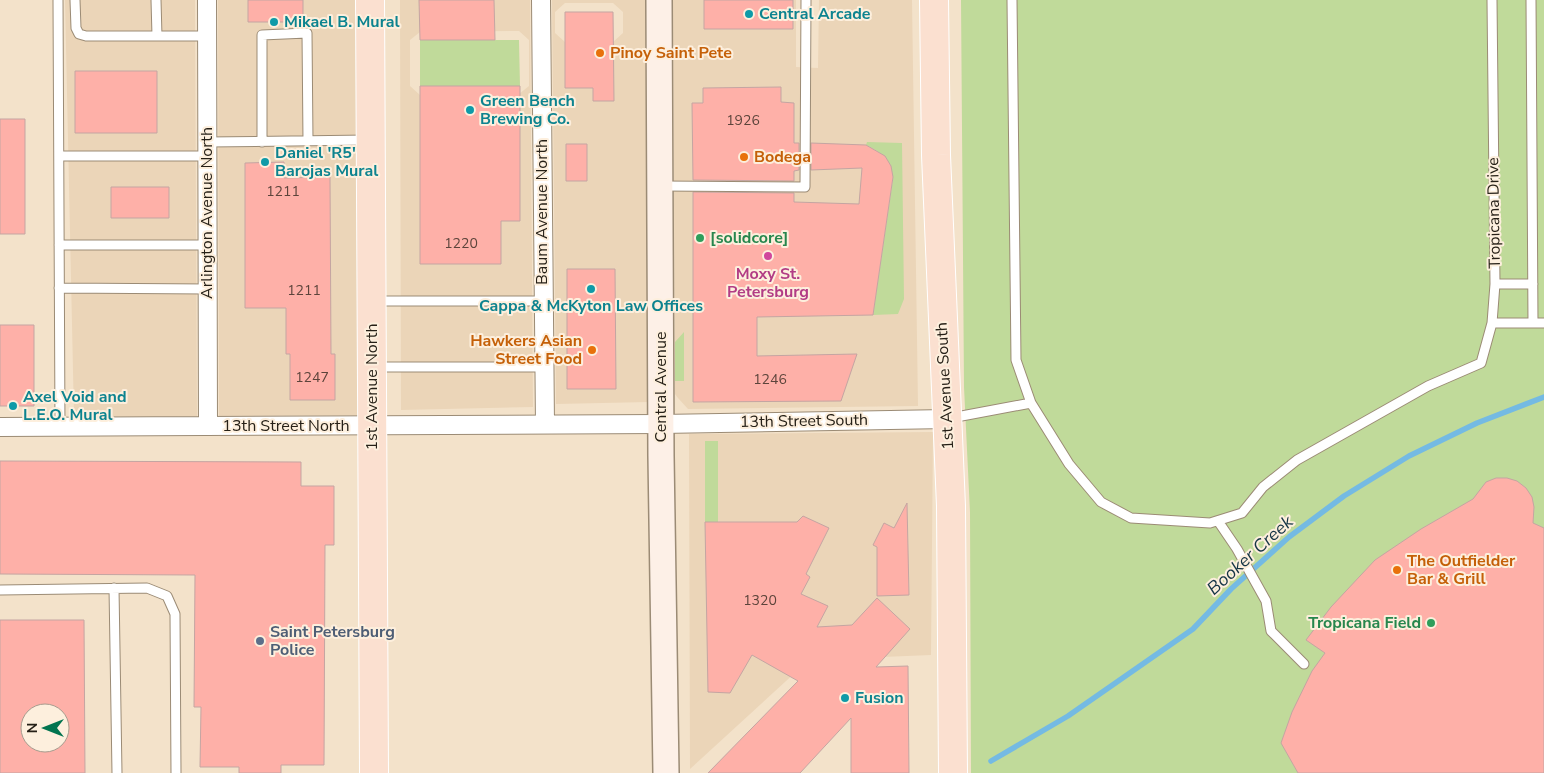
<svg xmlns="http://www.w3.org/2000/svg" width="1544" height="773" font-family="'Nunito Sans',sans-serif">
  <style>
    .built { fill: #ebd5b8; fill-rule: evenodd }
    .green { fill: #c0da9a }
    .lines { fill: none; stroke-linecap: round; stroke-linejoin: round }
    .stream { stroke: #74bae3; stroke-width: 5.5 }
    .building { fill: #feb0a8; stroke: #c4a5a2; fill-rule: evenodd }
    .lane-casing { stroke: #9b8b75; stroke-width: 11 }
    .street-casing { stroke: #9b8b75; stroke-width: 20 }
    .secondary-casing { stroke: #9b8b75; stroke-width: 28 }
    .primary-casing { stroke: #fff; stroke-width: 30 }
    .lane { stroke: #fff; stroke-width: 9 }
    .street { stroke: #fff; stroke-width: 18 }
    .secondary { stroke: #fdf0e7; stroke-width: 25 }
    .primary { stroke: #fbe0d0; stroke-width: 28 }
    .culture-dot { fill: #0f9aa8; stroke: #fdefdd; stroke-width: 2 }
    .food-dot { fill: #e8710a; stroke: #fdefdd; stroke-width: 2 }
    .leisure-dot { fill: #2e9e5b; stroke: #fdefdd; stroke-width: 2 }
    .hotel-dot { fill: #d1479c; stroke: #fdefdd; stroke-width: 2 }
    .service-dot { fill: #5c6f8a; stroke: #fdefdd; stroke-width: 2 }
    .labels { text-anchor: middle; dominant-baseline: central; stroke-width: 4; stroke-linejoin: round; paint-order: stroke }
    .number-label { font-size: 14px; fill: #5c443b }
    .culture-label { font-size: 16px; font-weight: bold; fill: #0d838f; stroke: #fdefdd; text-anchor: start }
    .food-label { font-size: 16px; font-weight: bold; fill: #c56008; stroke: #fdefdd; text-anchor: start }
    .street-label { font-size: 16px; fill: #262017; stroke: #fdefdd }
    .leisure-label { font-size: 16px; font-weight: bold; fill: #27864d; stroke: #fdefdd; text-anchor: start }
    .hotel-label { font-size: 16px; font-weight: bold; fill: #b23c85; stroke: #fdefdd }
    .service-label { font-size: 16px; font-weight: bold; fill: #4e5e75; stroke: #fdefdd; text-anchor: start }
    .water-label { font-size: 18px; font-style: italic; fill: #153546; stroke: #fdefdd }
  </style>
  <rect width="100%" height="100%" fill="#f3e2ca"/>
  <!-- built -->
  <path class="built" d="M65,0H195L197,416L74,417Z
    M218,0H359L361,415L219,416Z
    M400,0H530L533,407L401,410ZM519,31L529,40V86L519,94L420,95L410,86V40L420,32Z
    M552,0H647L649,402L556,404ZM565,3H613L623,12V33L613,42H565L555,33V12Z
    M673,0H796V67L818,68L819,0H912L918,406L688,409L678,398L675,394Z
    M933,432L931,655L809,660L690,769L689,434Z"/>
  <!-- green -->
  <path class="green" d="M961,0H1544V773H971L970,512L964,387Z
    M420,40H519L520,86H420Z
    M867,142L902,143L904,299L898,314L873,315L893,179C890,160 883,153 866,145Z
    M684,332V381H675V342Z
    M705,441H718V522H705Z"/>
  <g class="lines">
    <!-- stream -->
    <path class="stream" d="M991,761L1068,716L1193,629L1231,589L1289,537L1344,496L1409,456L1477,423L1544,397"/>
  </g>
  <!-- building -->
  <path class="building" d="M248,0H303V22H248Z
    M419,0H494L495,40H420Z
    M704,0H793V29H704Z
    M565,12H613L614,101H593V88H565Z
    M75,71H157V133H75Z
    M420,86H520V221H501V264H420Z
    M781,87V102L794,103V143H799V170L794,171V181L693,180L692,103H703V88Z
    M0,119H25V234H0Z
    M811,143L866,145L885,156L891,166L893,177L873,315L757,317V356L857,354L841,401L693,402V192L794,193V202L859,204L862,168L811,170Z
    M566,144H587V181H566Z
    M284,162V178L330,177L331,354H335V400H290V354H286V308H245V163Z
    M111,187H169V218H111Z
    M567,269H615L616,389H567Z
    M0,325H34V406H0Z
    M0,461L301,462V486H334V545H325L324,765H281V773H239V767H200L201,707H194L195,575L0,574Z
    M1496,478H1507L1517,481L1526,488L1532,497L1534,507L1533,523L1544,528V773H1298L1281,743L1292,712L1312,671L1325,653L1306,640L1331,607L1375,560L1421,529L1473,499L1486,482Z
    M907,503L909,595L877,596V547L873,545L884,523L894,528Z
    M803,516L829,528L806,574L810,577L801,594L828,606L817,627L852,625L877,598L910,629L876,667L908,666L909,773H851V718L800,773H708L798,681L752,655L730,693L708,692L705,522H797Z
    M0,620H84L85,773H0ZM30,713H60V743H30Z"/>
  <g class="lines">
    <!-- lane casing -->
    <g class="lane-casing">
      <path id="lane" d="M58,0L60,427
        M75,0L76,28L79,34L86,36H207
        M156,0L157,36
        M1012,0L1016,360L1031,403L1069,464L1101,502L1131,518L1210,523L1242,513L1263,487L1297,460L1428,386L1481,363L1492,323L1495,284
        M1492,0L1495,284H1533
        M1531,0L1533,323
        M207,142L368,140
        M262,142V35L307,33L308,141
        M59,156H207
        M662,186L805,187L806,0
        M59,245H208
        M59,288L208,289
        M374,301H543
        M1492,323H1544
        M375,367H543
        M951,418L1031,403
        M1218,521L1237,549L1266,601L1271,631L1304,664
        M114,588L117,773
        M0,590L147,588L167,596L175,614L176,773"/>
    </g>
    <!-- street casing -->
    <g class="street-casing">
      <path id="street" d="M207,0L208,426
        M541,0L545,424
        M0,427L661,424L947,419"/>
    </g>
    <!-- secondary casing -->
    <g class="secondary-casing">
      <path id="secondary" d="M659,0L661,456L666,773"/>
    </g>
    <!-- primary casing -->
    <g class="primary-casing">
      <path id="primary" d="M370,0L374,773
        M934,0L936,155L951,506L953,773"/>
    </g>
    <!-- lane -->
    <use href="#lane" class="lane"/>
    <!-- street -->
    <use href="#street" class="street"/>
    <!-- secondary -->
    <use href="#secondary" class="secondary"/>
    <!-- primary -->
    <use href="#primary" class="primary"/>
  </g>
  <!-- markers -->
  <g class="culture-dot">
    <circle cx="749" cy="14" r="5"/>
    <circle cx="274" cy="22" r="5"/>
    <circle cx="470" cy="110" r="5"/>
    <circle cx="265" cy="162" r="5"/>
    <circle cx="591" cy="289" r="5"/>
    <circle cx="13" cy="406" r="5"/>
    <circle cx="845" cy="698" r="5"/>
  </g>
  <g class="food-dot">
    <circle cx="600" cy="53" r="5"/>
    <circle cx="744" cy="157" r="5"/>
    <circle cx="592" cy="350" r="5"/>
    <circle cx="1397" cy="570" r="5"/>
  </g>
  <g class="leisure-dot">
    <circle cx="700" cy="238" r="5"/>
    <circle cx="1431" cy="623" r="5"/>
  </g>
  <circle class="hotel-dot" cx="768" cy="256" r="5"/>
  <circle class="service-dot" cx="260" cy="641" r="5"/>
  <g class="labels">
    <!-- number labels -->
    <g class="number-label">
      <text x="743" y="120">1926</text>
      <text x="283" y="191">1211</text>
      <text x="461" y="243">1220</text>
      <text x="304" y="290">1211</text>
      <text x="312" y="377">1247</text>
      <text x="770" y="379">1246</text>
      <text x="760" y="600">1320</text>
    </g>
    <!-- culture labels -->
    <g class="culture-label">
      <text x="759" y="14">Central Arcade</text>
      <text x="284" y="22">Mikael B. Mural</text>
      <text x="480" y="101">Green Bench<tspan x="480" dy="18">Brewing Co.</tspan></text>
      <text x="275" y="153">Daniel 'R5'<tspan x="275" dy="18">Barojas Mural</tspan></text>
      <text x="591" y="306" text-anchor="middle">Cappa &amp; McKyton Law Offices</text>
      <text x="23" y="397">Axel Void and<tspan x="23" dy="18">L.E.O. Mural</tspan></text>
      <text x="855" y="698">Fusion</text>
    </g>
    <!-- food labels -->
    <g class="food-label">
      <text x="610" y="53">Pinoy Saint Pete</text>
      <text x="754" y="157">Bodega</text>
      <text x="582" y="341" text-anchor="end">Hawkers Asian<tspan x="582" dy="18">Street Food</tspan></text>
      <text x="1407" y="561">The Outfielder<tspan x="1407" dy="18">Bar &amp; Grill</tspan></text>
    </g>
    <!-- street labels -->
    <g class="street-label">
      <text transform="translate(542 212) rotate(-90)">Baum Avenue North</text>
      <text transform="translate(207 213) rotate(-90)">Arlington Avenue North</text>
      <text transform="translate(1494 213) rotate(-91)">Tropicana Drive</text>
      <text transform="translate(945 386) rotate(-93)">1st Avenue South</text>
      <text transform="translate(372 387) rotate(-90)">1st Avenue North</text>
      <text transform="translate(661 387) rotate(-90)">Central Avenue</text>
      <text transform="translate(804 421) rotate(-1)">13th Street South</text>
      <text x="286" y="426">13th Street North</text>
    </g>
    <!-- leisure labels -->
    <g class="leisure-label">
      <text x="710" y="238">[solidcore]</text>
      <text x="1421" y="623" text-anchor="end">Tropicana Field</text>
    </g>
    <!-- hotel labels -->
    <g class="hotel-label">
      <text x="768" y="274">Moxy St.<tspan x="768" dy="18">Petersburg</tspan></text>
    </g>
    <!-- service labels -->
    <g class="service-label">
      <text x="270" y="632">Saint Petersburg<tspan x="270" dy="18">Police</tspan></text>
    </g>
    <!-- water labels -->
    <g class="water-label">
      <text transform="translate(1250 555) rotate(-42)">Booker Creek</text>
    </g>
  </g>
  <!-- north arrow -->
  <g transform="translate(45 728) rotate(270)"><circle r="24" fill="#fdefdd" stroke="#a79c8e"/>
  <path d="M0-4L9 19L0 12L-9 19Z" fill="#02744f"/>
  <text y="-8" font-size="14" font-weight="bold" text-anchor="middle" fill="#262017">N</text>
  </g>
</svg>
